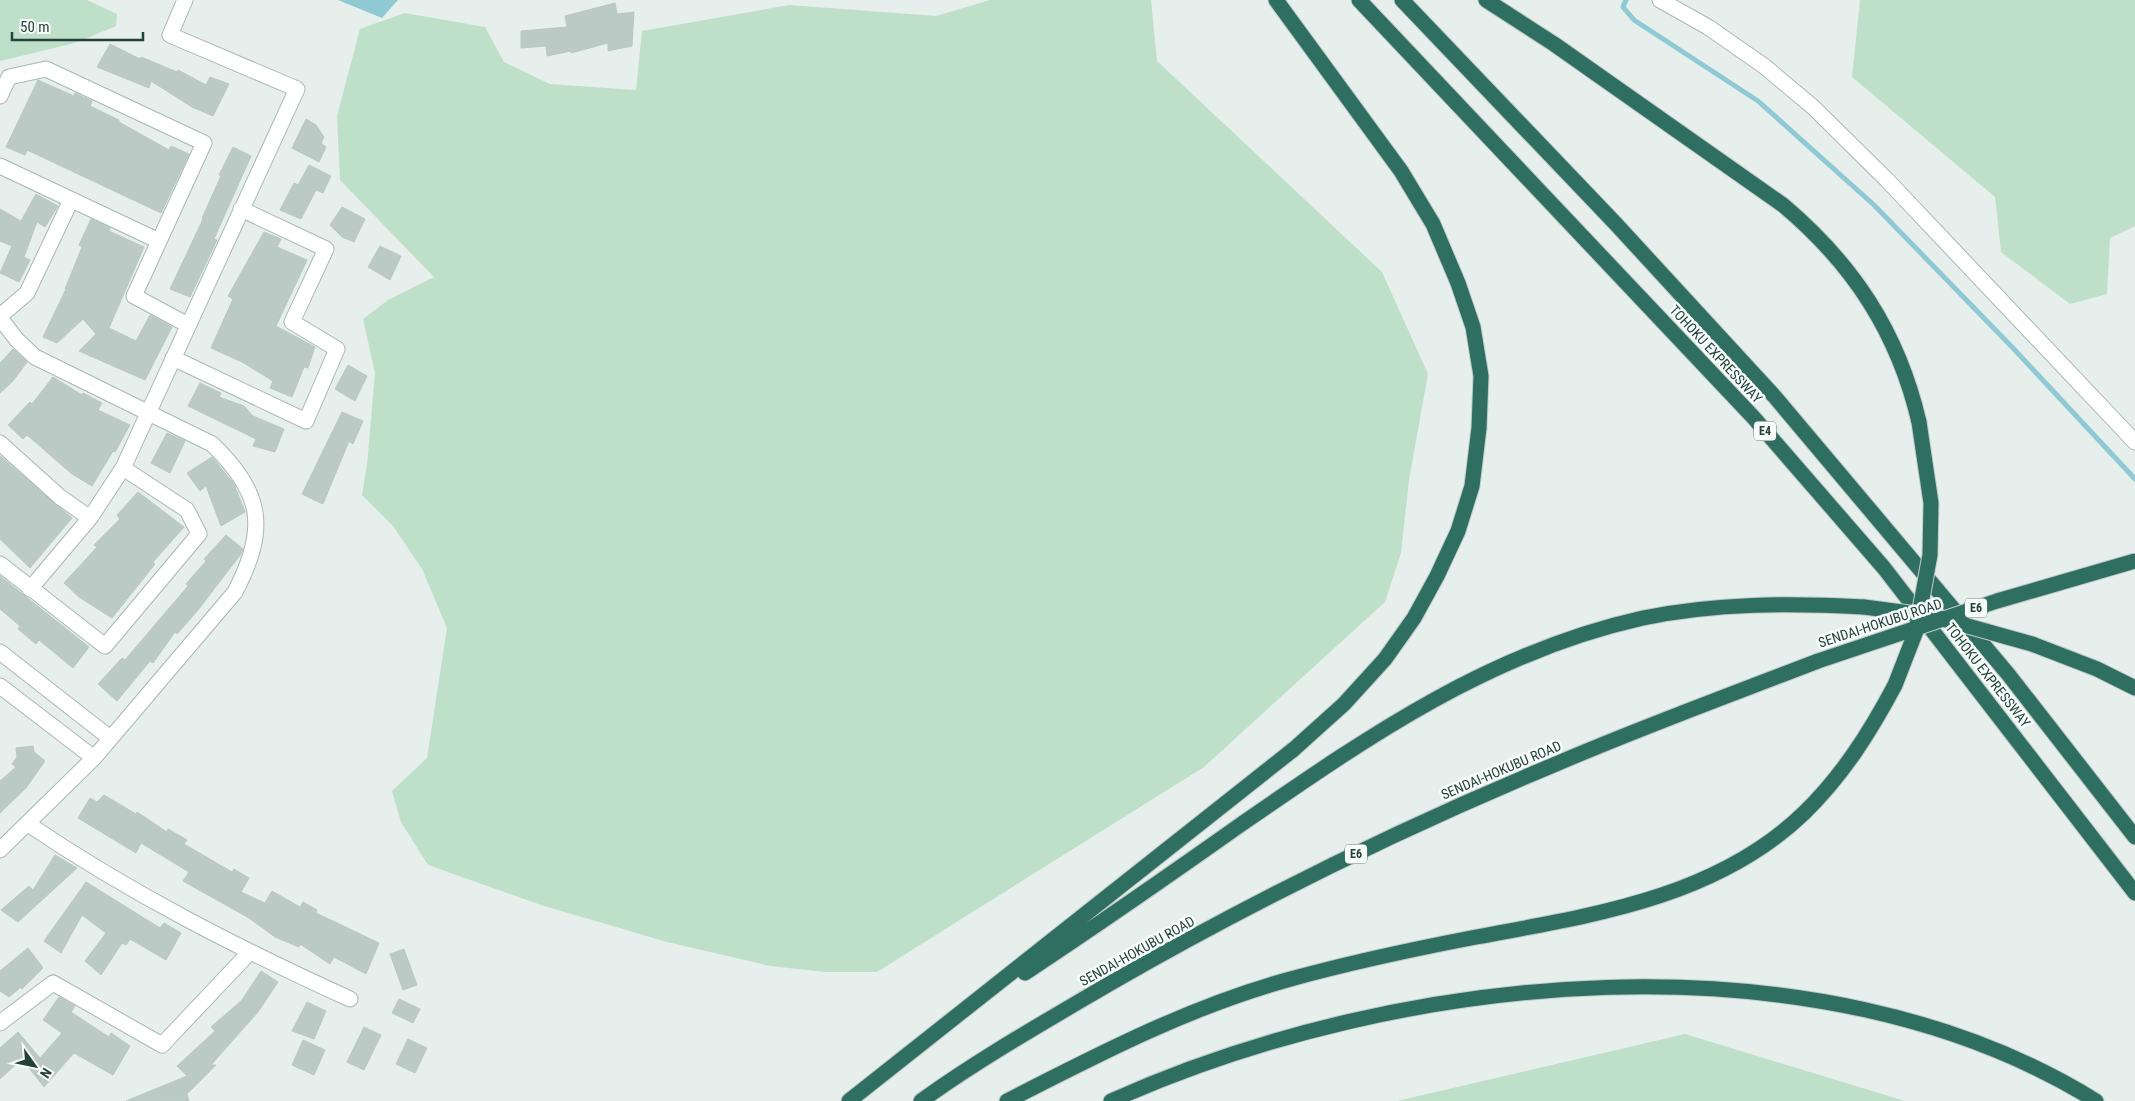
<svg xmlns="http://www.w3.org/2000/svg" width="2135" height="1101" font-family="'Roboto Condensed',sans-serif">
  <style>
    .green { fill: #bfe0c8 }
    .water { fill: #8ec9d4 }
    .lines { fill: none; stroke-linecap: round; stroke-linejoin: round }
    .stream { stroke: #8ec9d4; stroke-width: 5 }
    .building { fill: #bbcac4; stroke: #b8c9c2 }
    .minor-casing { stroke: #a8b8b2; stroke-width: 17 }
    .highway-casing { stroke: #c2cac8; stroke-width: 17 }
    .minor { stroke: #fff; stroke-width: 15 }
    .highway { stroke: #2f6f62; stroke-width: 15 }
    .highway-bridge-casing { stroke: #c2cac8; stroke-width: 17; stroke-linecap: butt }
    .highway-bridge { stroke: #2f6f62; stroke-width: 15 }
    .labels { text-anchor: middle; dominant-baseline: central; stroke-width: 5; stroke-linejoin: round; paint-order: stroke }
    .shield { fill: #f7fbf9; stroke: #637a73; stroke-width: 1 }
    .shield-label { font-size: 12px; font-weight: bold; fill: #24423a }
    .street-label { font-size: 14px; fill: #24423a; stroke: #f7fbf9 }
  </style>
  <rect width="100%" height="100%" fill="#e6efeb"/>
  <!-- green -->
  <path class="green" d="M0,0H87L117,14L116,26L75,43L0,61Z
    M990,0H1151L1157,61L1382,272L1428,374L1409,480L1401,553L1385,602L1204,767L877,972H825L770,966L667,942L541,905L428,865L401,822L392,791L427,758L447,628L422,569L393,526L362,495L367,465L375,373L363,319L388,300L434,277L340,180L337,116L360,29L405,13L485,27L504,62L550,84L636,90L642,31L789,5L936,16Z
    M1860,0H2135V226L2110,238L2107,294L2070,304L2001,252L1995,197L1852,77Z
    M1685,1034L1905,1101H1397Z"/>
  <!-- water -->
  <path class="water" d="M338,0H398L382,18Z"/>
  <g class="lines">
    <!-- stream -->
    <path class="stream" d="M1626,0L1623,7L1634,20L1758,101L1874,205L2012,347L2135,479"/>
  </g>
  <!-- building -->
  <path class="building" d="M615,3L617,14L634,12L632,46L608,51V43L571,53V51L547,56L546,46L521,48V31L567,27L565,16Z
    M110,44L140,59L141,57L177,72L178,70L206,85L210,77L229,84L213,116L192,107L151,81L149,88L97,67Z
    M38,80L74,96L75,93L92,101L90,106L119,120V122L169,150L171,146L189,154L161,213L27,150L25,155L6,147Z
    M306,119L316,125L324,137L321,143L326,147L319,162L292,148Z
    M233,147L251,156L214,239L217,240L190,297L170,289L203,219L202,218L221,176L219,175Z
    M309,165L331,176L323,193L316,190L301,219L280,210L294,183L298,185Z
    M36,194L58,206L45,227L37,222L24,257L30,260L19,282L0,273L12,246L0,241V209L21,221Z
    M342,207L365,219L354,242L342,237L330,225Z
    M91,219L110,228L109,231L144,247L109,328L136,341L150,315L172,327L145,380L79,351L96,334L83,319L57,343L43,337L66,289H65L82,247L79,245Z
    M264,232L281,239L277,247L307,260L276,326L315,347L308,368L304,367L292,397L270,388L273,381L242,362L211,348L233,299L228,296Z
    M380,246L401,256L390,280L368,267Z
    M13,349L27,362L13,381L0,393V363Z
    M348,365L367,376L355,401L335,389Z
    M53,377L82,395L83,393L102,403L98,410L130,425L115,452L113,451L92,486L72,474L27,435L23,439L8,425L30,402L32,404Z
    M200,383L221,393L219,397L244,406L253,416L284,429L275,452L253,446L256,439L188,406Z
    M342,412L363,421L353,444L349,441L323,504L302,494Z
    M167,433L185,441L170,473L151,463Z
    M0,456L72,518L30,568L0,539Z
    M212,457L234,484L245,512L221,526L206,486L200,491L187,473Z
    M138,492L184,527L153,562L155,564L112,618L79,597L64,583L97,547L94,545L120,519L117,515Z
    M226,535L243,549L241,554L198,610L177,634L175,632L153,663L150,661L117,701L98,684L122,658L125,660L188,586L186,584L206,561L204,559Z
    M0,576L89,647L73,668L39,640L36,644L18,629L20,626L0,609Z
    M33,746L34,752L45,761L26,788L0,813V781L16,767L12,764L17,757L16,748Z
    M104,795L136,814L137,812L167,832L168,829L187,840L184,844L232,872L234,869L249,878L241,892L265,903L272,891L300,907L303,902L317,910L316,913L379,943L366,974L334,957L330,964L300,944L299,947L275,937L249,918L183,881L189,872L141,843L136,853L78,818L90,798L97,802Z
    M55,855L77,868L18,922L1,910L29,886L33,890Z
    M86,882L160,928L164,923L181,933L166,960L130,939L126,945L122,943L101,975L85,961L106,933L82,915L61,953L44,941Z
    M28,948L43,968L22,989L21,987L9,997L0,991V971Z
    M404,949L417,985L403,990L390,954Z
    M261,971L278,982L258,1012L211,1065H216L187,1094L189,1101H126L187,1076L177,1066L215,1031L211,1027L242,1000Z
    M59,997L75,1006L71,1012L109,1037L111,1033L130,1046L113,1075L74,1053L44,1087L22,1059L0,1079V1048L18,1032L40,1058L62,1033L43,1020Z
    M399,999L420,1009L413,1023L392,1013Z
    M307,1002L326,1011L314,1039L292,1031Z
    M364,1027L381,1035L364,1070L347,1062Z
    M408,1039L427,1048L415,1073L396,1064Z
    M303,1040L325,1050L314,1075L292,1065Z"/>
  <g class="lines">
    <!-- minor casing -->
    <g class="minor-casing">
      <path id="minor" d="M1660,0L1708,27L1764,66L1813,107L1887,180L2135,442
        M0,96L9,77L46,69L204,143L134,296L188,325
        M0,166L159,241
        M0,316L27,293L71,200
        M0,318L17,340L35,357L212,444C263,493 268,529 235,592L94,758L0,850
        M173,358L306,421L337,349L292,322L326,249L241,209
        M0,443L60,497L90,518L123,468L297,89L170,35L185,0
        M0,564L105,646L199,534L187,510L123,468
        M30,589L90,518
        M0,652L110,738
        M0,686L94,758
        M28,824C130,893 238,948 350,999
        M0,1023L53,983L162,1045L249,953"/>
    </g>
    <!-- highway casing -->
    <g class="highway-casing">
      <path id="highway" d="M1359,0L1754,418L1884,568L2135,893
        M1402,0L1615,223L1775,397L2008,674L2135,837
        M1486,0L1554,44L1783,205C1853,264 1898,332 1919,422
        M2032,644L2097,669L2135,688
        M1025,973C1099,924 1171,874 1243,823C1369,736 1490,652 1643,618C1716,603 1790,603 1864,607
        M849,1101L1294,749L1344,704L1385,659L1414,618L1437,576L1458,531L1472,486L1479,428L1481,376L1473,327L1458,283L1433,224L1401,171L1276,0
        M921,1101C981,1058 1046,1021 1109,984C1253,901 1402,828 1556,764C1642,727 1730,695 1818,661
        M1007,1101C1097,1055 1189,1007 1287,980C1348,963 1409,950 1471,938C1588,916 1715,899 1804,813C1843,775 1870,732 1895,685
        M1111,1101C1400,971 1817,928 2096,1101"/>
    </g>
    <!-- minor -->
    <use href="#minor" class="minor"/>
    <!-- highway -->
    <use href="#highway" class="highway"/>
    <!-- highway-bridge casing -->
    <g class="highway-bridge-casing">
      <path id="highway-bridge" d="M1864,607L1932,616L2032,644
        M1818,661L1997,601L2135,561
        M1895,685L1916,631L1930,555L1931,503L1919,422"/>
    </g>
    <!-- highway-bridge -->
    <use href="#highway-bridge" class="highway-bridge"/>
  </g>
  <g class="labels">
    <!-- shield labels -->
    <g class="shield">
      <rect x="1754" y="421.5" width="22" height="19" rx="4"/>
      <rect x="1965" y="598.5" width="22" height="19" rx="4"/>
      <rect x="1345" y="844.5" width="22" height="19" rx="4"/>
    </g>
    <g class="shield-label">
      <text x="1765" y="431">E4</text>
      <text x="1976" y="608">E6</text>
      <text x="1356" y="854">E6</text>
    </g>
    <!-- street labels -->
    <g class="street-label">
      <text transform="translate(1716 354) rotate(47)">TOHOKU EXPRESSWAY</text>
      <text transform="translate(1880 623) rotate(-18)">SENDAI-HOKUBU ROAD</text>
      <text transform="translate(1988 675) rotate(52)">TOHOKU EXPRESSWAY</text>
      <text transform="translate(1501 770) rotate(-23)">SENDAI-HOKUBU ROAD</text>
      <text transform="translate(1137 951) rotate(-29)">SENDAI-HOKUBU ROAD</text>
    </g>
  </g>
  <!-- north arrow -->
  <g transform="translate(35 1066) rotate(123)" stroke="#f7fbf9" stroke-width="4" paint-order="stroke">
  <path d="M0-4L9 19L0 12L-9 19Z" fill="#24423a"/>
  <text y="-8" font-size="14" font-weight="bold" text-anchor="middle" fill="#24423a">N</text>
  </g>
  <!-- scale -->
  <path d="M12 32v8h131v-8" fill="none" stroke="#24423a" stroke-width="2.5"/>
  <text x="20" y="32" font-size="15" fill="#24423a" stroke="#f7fbf9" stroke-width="4" paint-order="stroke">50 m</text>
</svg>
